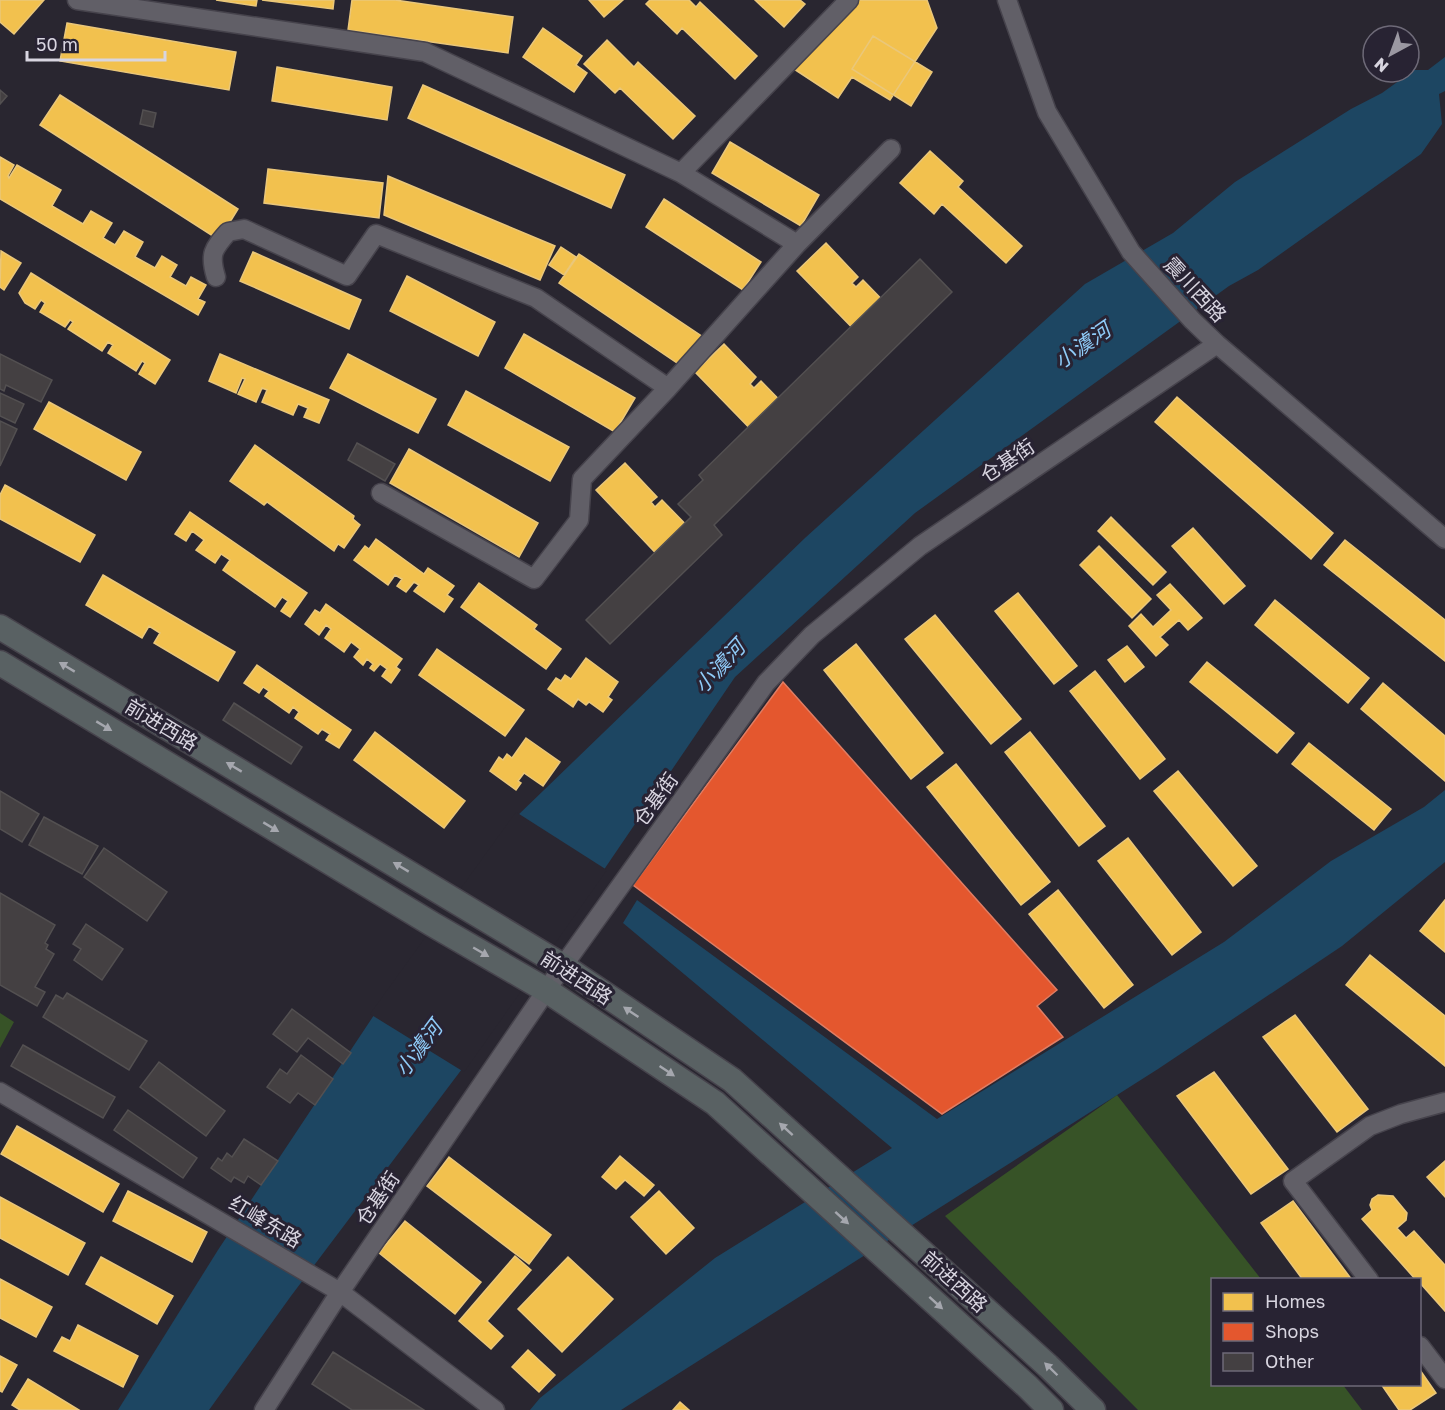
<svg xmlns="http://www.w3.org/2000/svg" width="1445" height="1410" font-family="'Golos Text','Noto Sans SC',sans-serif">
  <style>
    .green { fill: #375327 }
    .water { fill: #1d4662 }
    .pier { fill: #292630 }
    .homes { fill: #f2c14e; stroke: #eac77a; stroke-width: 1.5 }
    .shops { fill: #e4572e; stroke: #e07d63; stroke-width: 1.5 }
    .building { fill: #444042; stroke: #535051; stroke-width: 1.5 }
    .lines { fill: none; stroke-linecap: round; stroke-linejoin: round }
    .minor-casing { stroke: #46434c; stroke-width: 21 }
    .major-casing { stroke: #46434c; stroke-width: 27 }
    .minor { stroke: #615f67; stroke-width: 18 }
    .major { stroke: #596163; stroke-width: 24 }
    .oneway { fill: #a5a7ae }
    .labels { text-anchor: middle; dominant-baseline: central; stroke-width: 6; stroke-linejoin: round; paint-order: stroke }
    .street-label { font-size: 20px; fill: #d8d5e0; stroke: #282333 }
    .water-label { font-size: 21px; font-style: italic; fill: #8fcbf8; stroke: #282333 }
  </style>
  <rect width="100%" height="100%" fill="#292630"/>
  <!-- green -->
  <path class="green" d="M0,1013L14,1022L0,1048Z
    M1117,1095L1261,1279L1212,1280V1384L1343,1385L1362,1410H1138L945,1216Z"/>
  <!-- water -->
  <path class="water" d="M1445,57V91L1439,94L1442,124L1421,154L1258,270L1229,286L915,513L735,677L601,874L471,1057L291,1296L209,1410H118L218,1250L390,991L515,818L805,538L1085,284L1173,233L1235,182L1351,109L1382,93L1414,70H1428Z
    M1445,790V862L1342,946L1158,1069L621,1410H530L540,1398L715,1258L892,1148L623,923L637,900L937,1119L1224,942L1331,861L1424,807Z"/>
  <!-- pier -->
  <path class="pier" d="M516,812L607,870L464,1072L370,1014Z"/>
  <!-- homes -->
  <path class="homes" d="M0,0H44L14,34L0,22Z
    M216,0H257L256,6Z
    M262,0H334L333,9Z
    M352,0H395L513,17L508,53L348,30Z
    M589,0H623L604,17Z
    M650,0H689L696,7L700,2L757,56L735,79L682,28L677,34L646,4Z
    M755,0H800L805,4L784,27Z
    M858,0H927L937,28L890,100L852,77L838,98L794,69Z
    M67,23L236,52L229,90L60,61Z
    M543,28L582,56L576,65L587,73L574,92L523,57Z
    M873,36L932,72L911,106L852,69Z
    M607,40L634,67L638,62L695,116L673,139L620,88L615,93L584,64Z
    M277,67L392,87L387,120L272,101Z
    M423,85L625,175L611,208L408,118Z
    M60,95L238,209L219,240L40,125Z
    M730,142L819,195L801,226L712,173Z
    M930,151L963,181L958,187L1022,246L1006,263L942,204L934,214L900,183Z
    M0,157L14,165L8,176L9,178L17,165L61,190L52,206L83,224L91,211L112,223L103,238L115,245L124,231L143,242L135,257L155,268L162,256L177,265L170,277L186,286L191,277L206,285L198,299L205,302L198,315L0,199Z
    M268,169L383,183L379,218L264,203Z
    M388,176L555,246L540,280L384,215Z
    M664,199L761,262L743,290L646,227Z
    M826,243L858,277L852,283L856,287L863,280L897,315L868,344L797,271Z
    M561,247L576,257L564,275L549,265Z
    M1,251L21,263L4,290L0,287Z
    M253,252L361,300L349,329L240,281Z
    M579,254L703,337L683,367L559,283Z
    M31,273L170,360L155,384L139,374L145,363L142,361L136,371L108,353L113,345L108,342L102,351L68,329L73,322L70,320L65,327L40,312L45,303L41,300L35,309L25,303L19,293Z
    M407,276L495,322L478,356L390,311Z
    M524,334L635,398L615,432L505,368Z
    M724,344L756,377L750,384L754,388L761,381L795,416L765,444L695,372Z
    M220,354L329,400L319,423L304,417L308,408L298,404L293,415L262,402L267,390L262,388L256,402L238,394L245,379L242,378L236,393L209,381Z
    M348,354L436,399L418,433L330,388Z
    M466,391L569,447L550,481L448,425Z
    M1177,397L1333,533L1311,559L1155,422Z
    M49,402L141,452L126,480L34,429Z
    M255,445L354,516L353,519L360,525L344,548L338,544L334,551L267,502L264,505L230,481Z
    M409,449L538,523L519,557L390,483Z
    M625,463L657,497L651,502L655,507L662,500L696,535L666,564L596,490Z
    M5,485L95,535L80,562L0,519V495Z
    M190,512L307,593L290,617L281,611L288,601L282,597L275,607L223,570L230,560L221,554L215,563L196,550L204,540L192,531L186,541L175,534Z
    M1111,517L1166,572L1153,585L1098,531Z
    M1193,528L1245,586L1224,604L1172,546Z
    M376,539L424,574L428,568L454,586L447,595L453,599L444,612L414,591L419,585L414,582L406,592L397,586L402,579L395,575L388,585L354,560L365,546L369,549Z
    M1345,540L1445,620V661L1324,565Z
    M1099,546L1151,599L1132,618L1080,565Z
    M103,575L235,652L218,681L154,643L160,633L149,626L142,638L86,605Z
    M479,583L537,625L534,629L561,649L546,669L461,607Z
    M1170,584L1202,618L1188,630L1179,620L1160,637L1168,645L1156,656L1129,626L1141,614L1153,627L1171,610L1157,595Z
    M1018,593L1077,666L1054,684L995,611Z
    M1275,600L1369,678L1348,703L1255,625Z
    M326,604L402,659L396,667L400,670L391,683L382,676L387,669L380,664L374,671L370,668L373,664L367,659L363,665L354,657L360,649L351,642L344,652L325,638L331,629L326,625L319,635L305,624L315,610L320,613Z
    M935,615L1021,719L991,744L905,639Z
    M856,644L943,753L911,779L824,670Z
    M1127,646L1144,667L1125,682L1108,660Z
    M437,649L524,710L505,736L419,675Z
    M586,658L618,682L608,697L612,700L603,712L589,702L586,705L578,699L573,707L548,689L556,678L561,681L565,675L571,679Z
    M1207,662L1294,733L1277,753L1190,682Z
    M257,665L351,730L339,748L326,740L330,734L322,729L318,734L295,718L299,712L293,707L289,713L265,696L269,691L263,687L259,693L244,683Z
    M1095,671L1165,759L1140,779L1070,691Z
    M1383,683L1445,736V781L1361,709Z
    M375,732L465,801L444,828L354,760Z
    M1030,732L1105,826L1079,846L1005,752Z
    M526,738L560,762L543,786L524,773L518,781L521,783L516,790L490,771L499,757L503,760L507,754L512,758Z
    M1309,743L1391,809L1374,830L1292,764Z
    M956,764L1050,882L1021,905L927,787Z
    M1178,771L1257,866L1233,886L1154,791Z
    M1128,838L1201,932L1172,955L1098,861Z
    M1058,890L1133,985L1104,1008L1029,914Z
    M1445,900V952L1420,931Z
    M1370,955L1445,1016V1066L1346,985Z
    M1295,1015L1368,1109L1337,1132L1263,1037Z
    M1214,1072L1288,1169L1251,1194L1177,1096Z
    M17,1126L119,1184L103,1212L1,1154Z
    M620,1156L654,1185L644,1196L625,1180L616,1189L602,1177Z
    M449,1157L551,1235L529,1264L427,1186Z
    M1445,1161V1197L1427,1177Z
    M128,1191L207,1232L192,1262L113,1221Z
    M659,1191L694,1228L666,1254L631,1217Z
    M1378,1195L1393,1196L1407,1213L1406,1220L1397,1228L1406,1238L1414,1231L1445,1265V1311L1420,1283V1280H1416L1362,1219L1372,1210L1370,1205L1372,1199Z
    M0,1197L85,1243L68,1275L0,1238Z
    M1293,1201L1352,1280H1303L1261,1223Z
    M405,1221L481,1282L455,1314L379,1253Z
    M515,1256L531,1270L487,1321L503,1336L491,1349L459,1321Z
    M101,1257L173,1296L157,1324L86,1284Z
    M568,1257L613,1299L562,1352L518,1309Z
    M0,1279L52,1307L36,1337L0,1318Z
    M78,1325L138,1356L123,1387L54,1351L62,1337L70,1341Z
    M528,1350L555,1375L539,1392L512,1367Z
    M0,1356L17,1365L2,1392L0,1391Z
    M1420,1370L1436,1393L1410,1410H1399L1381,1384H1420Z
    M28,1379L79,1410H20L12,1405Z
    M680,1402L689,1410H673Z"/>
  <!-- shops -->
  <path class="shops" d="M783,682L1057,990L1037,1006L1063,1037L942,1114L633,885Z"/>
  <!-- building -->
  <path class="building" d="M0,90L7,96L0,104Z
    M143,110L156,113L153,127L140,124Z
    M920,259L952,292L714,525L722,535L610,644L586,620L691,517L678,504L703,480L699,475Z
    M0,354L52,380L41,402L6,385L4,391L0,389Z
    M0,393L24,404L15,423L0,416Z
    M0,421L17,429L0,466Z
    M357,443L395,464L385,481L348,460Z
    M234,703L302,747L291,764L223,720Z
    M0,791L39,814L22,842L0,829Z
    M44,817L98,846L82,874L29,845Z
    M104,848L167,892L147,921L84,877Z
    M0,893L55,925L45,943L48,945L46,949L54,954L35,987L45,992L37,1006L0,985Z
    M86,924L123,949L102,980L74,960L81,949L73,944Z
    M67,993L147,1041L129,1070L43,1017L56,995L63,999Z
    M292,1009L351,1053L343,1064L308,1038L297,1052L273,1034Z
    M23,1045L115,1097L103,1118L11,1066Z
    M301,1055L333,1079L315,1105L298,1093L290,1103L267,1087L280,1069L287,1074Z
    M159,1062L225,1111L206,1136L140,1087Z
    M128,1110L197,1158L183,1178L114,1130Z
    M244,1139L278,1161L261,1185L248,1176L244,1183L234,1177L231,1182L211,1168L218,1158L222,1161L227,1153L232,1157Z
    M333,1352L424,1410H352L312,1384Z"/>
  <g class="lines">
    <!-- minor casing -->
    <g class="minor-casing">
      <path id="minor" d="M77,0L425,52L681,173
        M1007,0L1047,112L1131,252L1192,320L1217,344L1445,539
        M797,244L891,149
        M216,277C209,254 213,249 228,232L244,229L347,276L376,234L536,298L668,388
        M381,493L534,579L579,520L582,479L668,388L797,244L681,173L849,0
        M0,1092L340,1292L495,1410
        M1369,1280L1293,1181L1370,1126L1401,1114L1445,1102
        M1420,1346L1445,1379
        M264,1410L340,1292L563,966L766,683L812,635L920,546L1217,344"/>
    </g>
    <!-- major casing -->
    <g class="major-casing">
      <path id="major" d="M0,627L563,966L732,1080L1048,1366L1093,1410
        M0,663L432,924L546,990L715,1103L1028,1387L1051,1410"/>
    </g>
    <!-- minor -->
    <use href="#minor" class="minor"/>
    <!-- major -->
    <use href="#major" class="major"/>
  </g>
  <!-- one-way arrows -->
  <defs><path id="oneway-solid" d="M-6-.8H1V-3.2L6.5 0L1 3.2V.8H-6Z" transform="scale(1.5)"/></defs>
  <g class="oneway">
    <use href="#oneway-solid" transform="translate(67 667) rotate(-149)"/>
    <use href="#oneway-solid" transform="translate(104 726) rotate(31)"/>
    <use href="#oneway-solid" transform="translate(234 767) rotate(-149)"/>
    <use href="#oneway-solid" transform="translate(271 827) rotate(31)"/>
    <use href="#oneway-solid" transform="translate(401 867) rotate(-149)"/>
    <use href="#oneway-solid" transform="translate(481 952) rotate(30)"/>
    <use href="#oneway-solid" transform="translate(631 1012) rotate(-146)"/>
    <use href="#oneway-solid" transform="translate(667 1071) rotate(34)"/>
    <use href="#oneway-solid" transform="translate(786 1129) rotate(-138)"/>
    <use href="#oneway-solid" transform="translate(842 1218) rotate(42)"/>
    <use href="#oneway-solid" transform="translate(936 1303) rotate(42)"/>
    <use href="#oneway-solid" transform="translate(1051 1369) rotate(-136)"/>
  </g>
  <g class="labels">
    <!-- street labels -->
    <g class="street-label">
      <text transform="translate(1196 289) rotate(47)">震川西路</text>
      <text transform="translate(1007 460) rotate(-34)">仓基街</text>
      <text transform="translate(162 724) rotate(31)">前进西路</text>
      <text transform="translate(655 799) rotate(-54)">仓基街</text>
      <text transform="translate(577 977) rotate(33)">前进西路</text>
      <text transform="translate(377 1198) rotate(-56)">仓基街</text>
      <text transform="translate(266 1221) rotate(31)">红峰东路</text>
      <text transform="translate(955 1281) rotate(42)">前进西路</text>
    </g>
    <!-- water labels -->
    <g class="water-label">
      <text transform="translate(1082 345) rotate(-35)">小澞河</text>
      <text transform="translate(719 666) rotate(-47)">小澞河</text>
      <text transform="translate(418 1048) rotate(-53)">小澞河</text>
    </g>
  </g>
  <!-- legend -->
  <rect x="1211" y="1278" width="210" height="108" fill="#282333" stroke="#6e6a78" stroke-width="1.5"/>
  <rect x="1223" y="1293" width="30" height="18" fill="#f2c14e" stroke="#6e6a78" stroke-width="1.5"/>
  <text x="1265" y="1308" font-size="18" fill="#d8d5e0">Homes</text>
  <rect x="1223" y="1323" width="30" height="18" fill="#e4572e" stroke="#6e6a78" stroke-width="1.5"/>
  <text x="1265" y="1338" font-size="18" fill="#d8d5e0">Shops</text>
  <rect x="1223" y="1353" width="30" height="18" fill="#444042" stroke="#6e6a78" stroke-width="1.5"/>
  <text x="1265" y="1368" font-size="18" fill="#d8d5e0">Other</text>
  <!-- north arrow -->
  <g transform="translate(1391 54) rotate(221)"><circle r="28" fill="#282333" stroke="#6e6a78" stroke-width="1.5"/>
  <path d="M0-4.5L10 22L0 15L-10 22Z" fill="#9b98a2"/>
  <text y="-9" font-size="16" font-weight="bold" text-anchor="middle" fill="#d8d5e0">N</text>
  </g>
  <!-- scale -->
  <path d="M27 51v9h138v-9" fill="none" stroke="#d8d5e0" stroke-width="3"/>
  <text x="36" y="51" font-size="18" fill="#d8d5e0" stroke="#282333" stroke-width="4.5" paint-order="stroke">50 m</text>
</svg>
